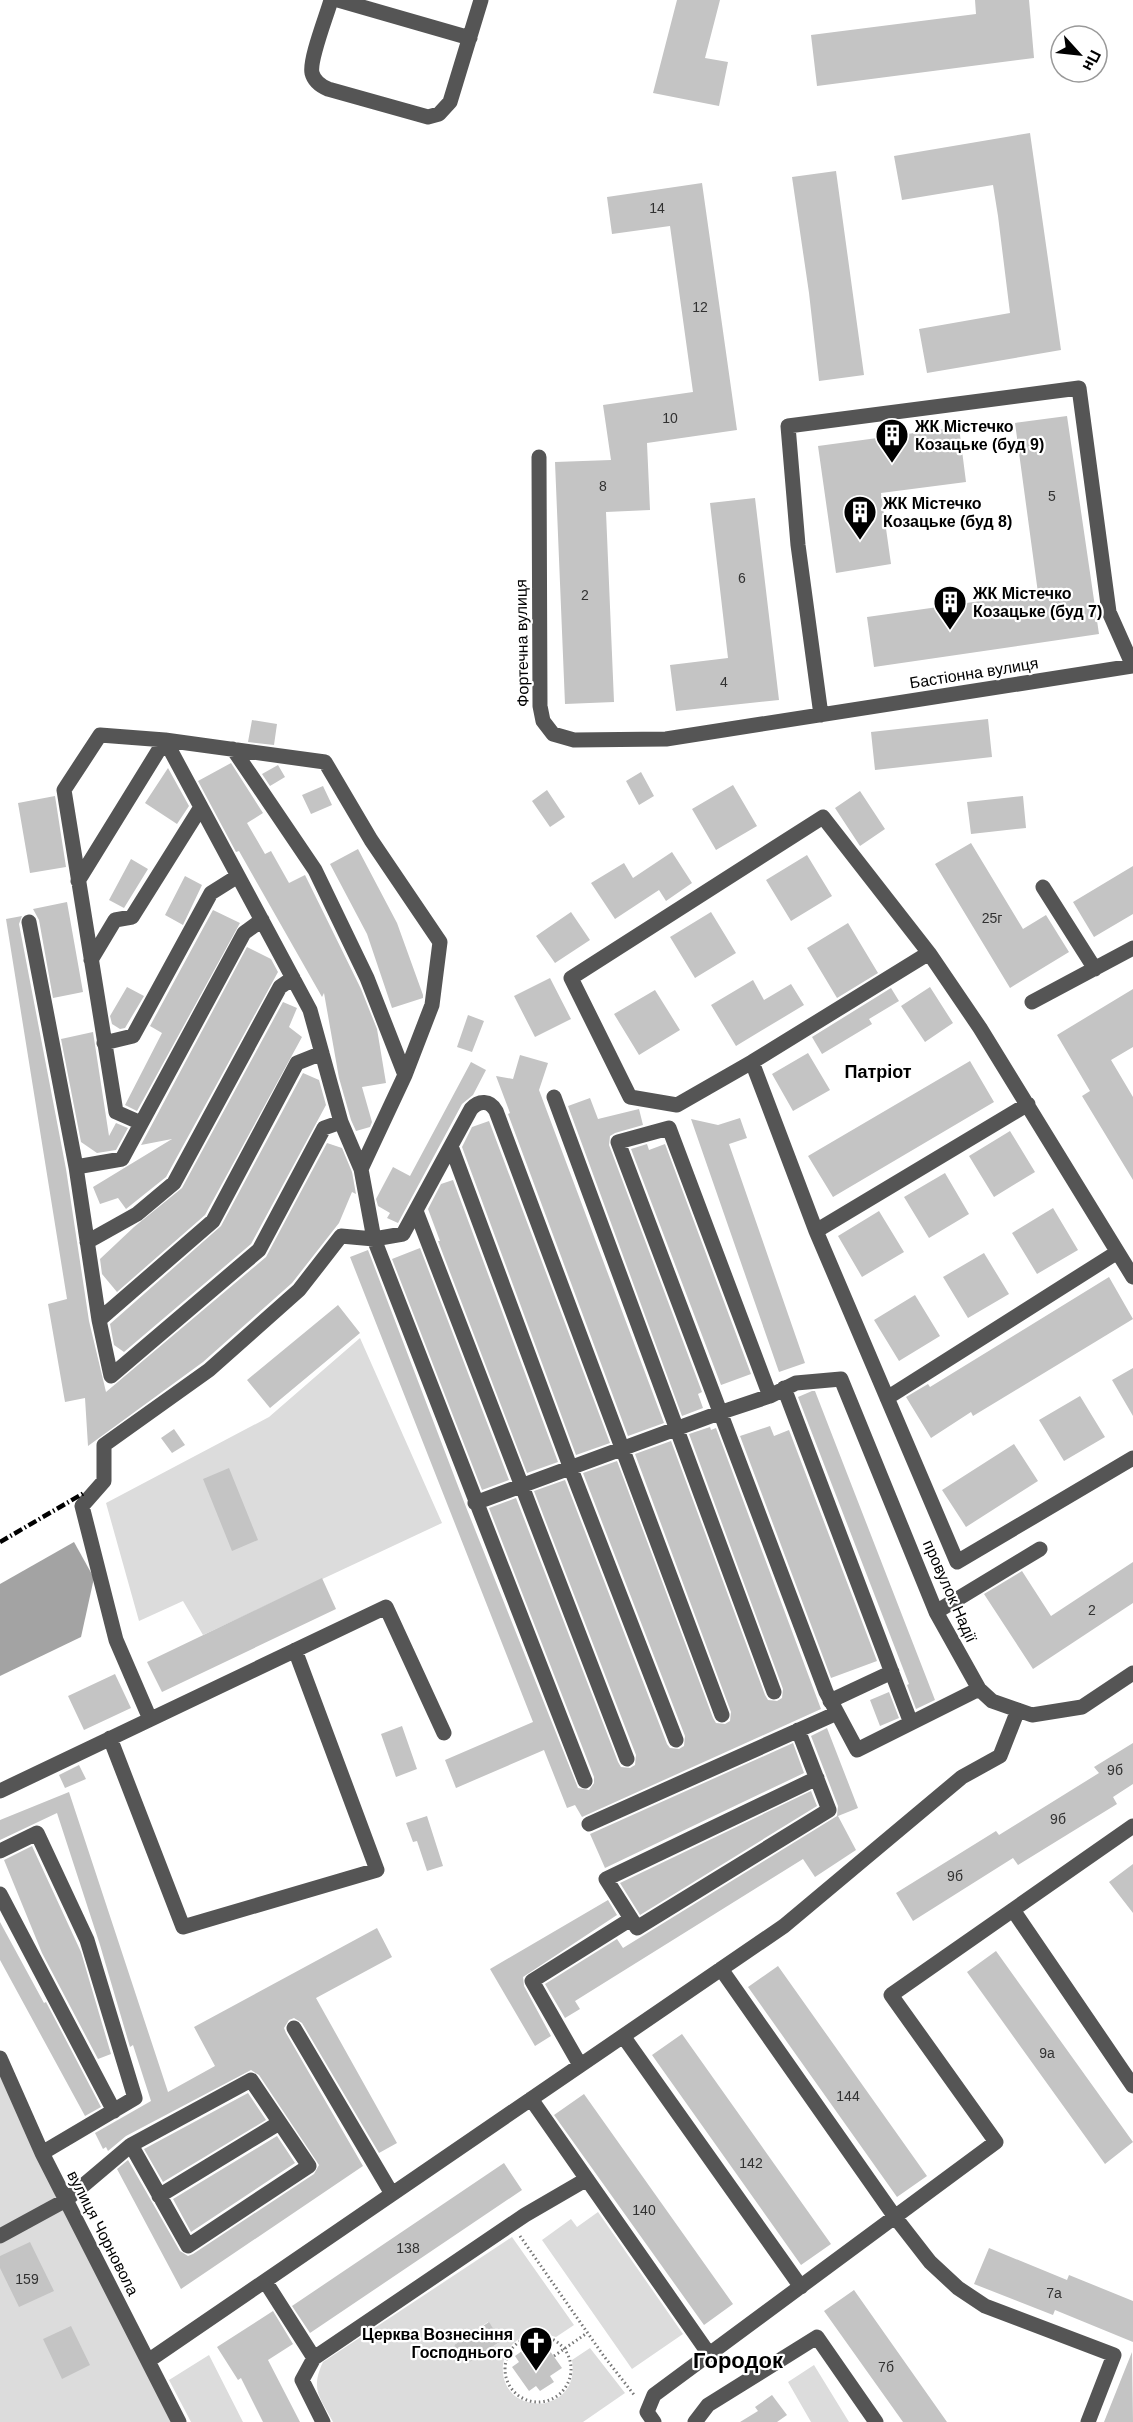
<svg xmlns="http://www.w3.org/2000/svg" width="1133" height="2422" font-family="Helvetica,sans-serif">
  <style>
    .green { fill: #dcdcdc; fill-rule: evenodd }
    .water { fill: #a3a3a3 }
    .building { fill: #c4c4c4 }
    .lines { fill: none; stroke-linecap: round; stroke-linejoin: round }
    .path { stroke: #777; stroke-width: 3; stroke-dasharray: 1.5 3; stroke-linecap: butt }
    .minor { stroke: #555; stroke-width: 15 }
    .rail { stroke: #000; stroke-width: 4.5; stroke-dasharray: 9 3 1.5 3; stroke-linecap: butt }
    .labels { text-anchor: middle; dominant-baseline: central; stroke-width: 4.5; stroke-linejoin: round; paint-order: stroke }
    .number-label { font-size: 14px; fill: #313131 }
    .poi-label { font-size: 16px; font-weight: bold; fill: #000; stroke: #fff; text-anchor: start }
    .street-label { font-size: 16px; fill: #000; stroke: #fff }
    .neighbourhood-label { font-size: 18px; font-weight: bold; fill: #000; stroke: #fff }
    .district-label { font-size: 22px; font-weight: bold; fill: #000; stroke: #fff }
  </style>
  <rect width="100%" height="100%" fill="#fff"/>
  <!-- green -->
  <path class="green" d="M360,1338L442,1523L203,1635L183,1601L139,1621L106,1503L269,1417Z
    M0,2058L179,2422H0Z
    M598,2212L683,2334L632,2369L542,2240L571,2219L577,2227Z
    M512,2237L574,2325L556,2337C494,2319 486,2398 533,2403C543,2405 551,2402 559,2397C572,2388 574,2374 572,2360L590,2348L625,2393L583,2422H333C320,2397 310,2390 323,2362ZM488,2322L501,2341L467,2364L454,2345Z
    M209,2355L243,2422H191L169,2380Z
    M814,2365L849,2422H811L788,2382Z"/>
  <!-- water -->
  <path class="water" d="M74,1542L94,1578L81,1637L0,1676V1584Z"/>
  <!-- building -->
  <path class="building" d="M677,0H720L705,58L728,62L719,106L653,93Z
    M975,0H1029L1034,58L817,86L811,35L976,14Z
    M1030,133L1061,350L927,373L919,329L1010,313L998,216L993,185L902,200L894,156Z
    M836,171L864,375L819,381L809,293L792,177Z
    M702,183L737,430L647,443L650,510L606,512L614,702L565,704L555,462L611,460L603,405L693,392L670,226L612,234L607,197Z
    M1067,416L1099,634L874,667L867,617L1038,593L1015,423Z
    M959,427L966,482L881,493L891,564L836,573L818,446Z
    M755,498L779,700L676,711L670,665L728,658L710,503Z
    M988,719L992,757L875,770L871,732Z
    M252,720L277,724L274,745L248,742Z
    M231,763L263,813L247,823L265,854L271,851L289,883L305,875L361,989L377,1029L386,1083L362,1087L372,1122L370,1127L356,1131L351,1120L339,1078L324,993L322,997L239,851L236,852L198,781Z
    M278,765L285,777L270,786L262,774Z
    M168,768L189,806L177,824L145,803Z
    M641,772L654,796L639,805L626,781Z
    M733,785L757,826L716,850L692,809Z
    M323,786L332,805L311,814L302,795Z
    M547,790L565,817L550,827L532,801Z
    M860,791L885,829L860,846L835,808Z
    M55,796L66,867L30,873L18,803Z
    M1023,796L1026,828L971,834L967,802Z
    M971,843L1023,929L1046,915L1069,952L1010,988L935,864Z
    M358,849L397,923L423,995V998L392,1008L367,934L330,864Z
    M672,852L692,883L666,901L659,890L615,919L591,883L624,863L633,878Z
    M807,855L832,896L791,921L766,880Z
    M131,859L148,869L124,908L109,900Z
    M1133,866V914L1094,937L1073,902Z
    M185,876L202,885L183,925L165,915Z
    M67,902L83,992L53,998L39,920L33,909Z
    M213,910L240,923L137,1111L125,1105L162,1033L150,1026Z
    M571,912L590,940L555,963L536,936Z
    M711,912L736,953L695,978L670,937Z
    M22,916L19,924L66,1169L89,1321L106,1392L266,1257L327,1143L342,1148L352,1172L356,1194L352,1192L339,1223L292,1283L203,1362L88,1446L85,1398L65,1402L48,1304L67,1299L6,919Z
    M848,923L878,973L837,998L807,948Z
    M247,947L271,959L278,972L166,1177L126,1209L118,1198L100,1204L93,1187L172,1139L141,1145Z
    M550,978L571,1019L535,1037L514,996Z
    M753,980L764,1000L791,984L804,1005L736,1046L711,1005Z
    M127,987L144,996L125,1028L120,1029L112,1024L110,1016Z
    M930,987L953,1023L925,1042L901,1006Z
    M891,988L899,1001L869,1019L872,1024L822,1054L812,1037Z
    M1133,989V1047L1111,1060L1133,1097V1180L1082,1096L1090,1091L1057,1035Z
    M655,990L680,1030L639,1055L614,1014Z
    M283,1002L297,1008L289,1027L302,1037L205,1215L117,1292L102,1274L100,1259L134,1227L182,1188Z
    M468,1015L484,1021L472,1052L457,1047Z
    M93,1032L109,1136L116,1123L128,1128L116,1150L97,1153L81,1142L61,1039Z
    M808,1053L830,1090L793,1111L772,1074Z
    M520,1055L548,1063L539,1090L664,1423L628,1436L508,1114L510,1113L496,1076L513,1079Z
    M970,1061L994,1102L833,1197L808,1156Z
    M471,1062L486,1070L473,1095L462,1104L398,1223L387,1218L390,1213L378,1206L376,1199L393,1167L410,1176Z
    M303,1073L319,1080L326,1105L251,1244L124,1352L114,1345L110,1324L221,1226Z
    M590,1098L598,1119L639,1109L643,1125L615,1133L610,1136L609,1145L702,1392L698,1394L703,1408L682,1416L568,1106Z
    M740,1118L747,1138L729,1144L805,1363L779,1372L691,1119L718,1125Z
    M489,1121L610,1443L576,1455L462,1147L472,1127Z
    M1010,1131L1035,1172L994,1197L969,1156Z
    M647,1144L649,1150L665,1144L751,1374L721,1385L631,1149Z
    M945,1173L969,1214L929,1238L904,1197Z
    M453,1180L558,1462L527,1473L438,1241H440L428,1209L441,1184Z
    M1053,1208L1078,1250L1037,1274L1012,1233Z
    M879,1211L904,1252L862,1277L838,1236Z
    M420,1248L509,1480L482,1490L392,1259Z
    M368,1250L466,1507L578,1788L589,1790L594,1783V1777L489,1508L516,1498L618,1762L621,1767L630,1768L635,1765L636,1755L534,1491L565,1480L667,1744L670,1748L679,1749L684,1746L685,1736L583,1473L617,1461L713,1718L716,1723L725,1724L730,1721L731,1712L635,1454L671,1441L765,1695L768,1700L777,1701L782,1698L783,1689L689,1434L710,1427L711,1430L716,1428L821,1709L582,1817L575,1805L567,1808L544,1750L456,1788L445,1760L533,1722L350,1257Z
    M984,1253L1009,1294L968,1318L943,1277Z
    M1109,1277L1133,1319L973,1416L971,1412L931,1438L906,1397L928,1384L930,1387Z
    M915,1295L940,1336L899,1361L874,1320Z
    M338,1305L360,1333L270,1408L247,1380Z
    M1133,1368V1416L1112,1380Z
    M812,1391H815L935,1700L916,1709L907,1685L909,1684L798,1397Z
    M1080,1396L1105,1437L1064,1461L1039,1420Z
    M770,1426L774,1436L789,1430L877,1661L831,1678L740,1436Z
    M174,1429L185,1445L172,1453L161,1438Z
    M1014,1444L1038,1481L966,1527L942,1490Z
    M229,1468L258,1540L232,1551L203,1479Z
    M1133,1562V1603L1033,1669L984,1594L1022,1571L1051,1616Z
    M322,1578L336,1609L162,1692L147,1662Z
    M115,1674L131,1708L84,1730L68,1696Z
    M889,1692L899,1718L880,1726L870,1700Z
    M402,1726L417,1769L396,1777L381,1734Z
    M827,1728L858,1808L838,1816L856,1850L815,1877L803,1859L575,2001L580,2009L565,2018L545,1984L617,1939L623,1948L837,1816L838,1806L811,1736Z
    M793,1743L804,1773L605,1868L590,1834Z
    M1133,1743V1784L1113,1797L1117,1804L1018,1865L1013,1858L913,1921L896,1893L996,1831L999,1835L1099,1773L1094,1767Z
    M79,1765L86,1779L65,1788L59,1775Z
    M811,1791L817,1806L640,1915L620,1883Z
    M69,1792L168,2092L215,2066L194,2027L377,1928L392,1957L316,1998L397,2143L379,2153L302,2023L294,2018L289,2020L284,2028L286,2033L363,2166L181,2289L117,2169L128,2160L180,2251L188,2256L193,2254L314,2174L319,2165L259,2075L251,2070L126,2136L108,2151L106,2147L103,2149L95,2133L151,2101L133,2045L130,2047L100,1945L57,1813L0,1840V1820Z
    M427,1816L443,1866L427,1871L417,1841L413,1842L406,1823Z
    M32,1846L81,1952L111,2054L98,2059L42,1953L4,1860Z
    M1133,1864V1913L1109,1882Z
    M608,1900L617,1915L523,1977L524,1986L551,2036L535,2046L490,1969Z
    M0,1922L44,2003L46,2002L101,2107L85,2116L0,1960Z
    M996,1951L1133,2142L1105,2164L967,1972Z
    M778,1966L927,2176L897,2197L748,1987Z
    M682,2034L831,2244L801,2265L652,2055Z
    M248,2093L266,2120L163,2182L144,2149Z
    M584,2094L733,2304L704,2325L554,2115Z
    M277,2136L295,2163L191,2232L173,2199Z
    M504,2163L522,2190L310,2333L292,2306Z
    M30,2242L54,2291L19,2307L0,2268V2256Z
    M989,2248L1067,2280L1069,2275L1133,2301V2342L1055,2310L1053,2315L974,2284Z
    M854,2290L947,2422H903L824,2311Z
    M273,2311L293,2344L268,2360L300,2422H263L241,2378L238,2380L217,2347Z
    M489,2322L501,2341L467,2364L454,2345Z
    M71,2326L90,2365L62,2379L43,2339Z
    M545,2344L562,2368L550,2376L554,2382L540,2391L536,2386L529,2391L512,2367L519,2362L515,2356L529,2346L533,2353Z
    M1132,2352L1133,2422H1104Z
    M772,2395L787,2415L777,2422H740L758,2411L755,2407Z"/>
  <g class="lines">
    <!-- path -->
    <path class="path" d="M520,2236L603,2355L635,2396
      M505 2369a33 33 0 1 1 66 0a33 33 0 1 1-66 0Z
      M554,2356L587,2333"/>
    <!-- minor -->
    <path class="minor" d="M331,0C327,15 309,60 312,73C314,81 321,86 328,89L428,117L439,114L450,102L481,0
      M338,0L470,38
      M539,457L540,706L543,721L553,734L574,740L666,739L1133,666
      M821,715L798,545L788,426L1079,388L1109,612L1133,666
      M165,740L310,1010L341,1122L361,1169L374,1239L585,1781
      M233,749L315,870L367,978L405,1075
      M78,881L165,740
      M1043,887L1095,969
      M29,922L76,1167L99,1320L111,1376L259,1250L324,1128L341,1122
      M929,953L752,1062L677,1105L630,1097L571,978L823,817L929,953L980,1028L1133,1277
      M91,960L115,920L132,917L201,807
      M1032,1002L1133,948
      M104,1043L133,1036L211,893L238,876
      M752,1062L816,1231L957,1562L1133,1458
      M554,1097L774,1692
      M141,1123L116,1112L64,790L100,735L165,740L325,762L371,840L440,942L432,1005L405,1075L361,1169
      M451,1146L571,1469L676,1740
      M76,1167L122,1159L244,933L262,920
      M416,1211L627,1759
      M816,1231L1028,1104
      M87,1242L137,1214L174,1183L280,987L293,978
      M99,1320L213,1221L297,1063L322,1053
      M784,1388L911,1723
      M770,1396L669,1128L618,1142L826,1692L857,1750L979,1689
      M887,1398L1116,1253
      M475,1503L719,1413L770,1396L796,1383L841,1379L936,1612L979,1689L992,1701L1032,1715L1082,1707L1133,1673
      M936,1612L1040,1549
      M830,1701L892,1672
      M150,1719L116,1640L82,1506L104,1481V1445L209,1370L299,1290L341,1236L374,1239L403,1234L471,1109C479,1100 490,1100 496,1111L722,1715
      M798,1730L829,1810L637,1928L606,1879L817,1778
      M110,1738L183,1927L377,1870L295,1650
      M0,1791L386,1607L444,1733
      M589,1824L837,1713
      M0,1851L37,1833L87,1940L135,2098L42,2153
      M0,1894L114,2111
      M1013,1910L1133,2086
      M721,1969L895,2217L930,2262L958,2288L985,2306L1114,2355L1088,2422
      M294,2028L392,2194
      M623,2036L801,2287
      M0,2058L42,2153L179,2422
      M580,2065L532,1981L631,1919
      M531,2099L709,2354
      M159,2196L279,2123
      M0,2236L66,2200L131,2145L251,2080L309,2166L188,2246L131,2145
      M265,2281L314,2358L525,2215L587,2179
      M314,2358L302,2380L323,2422
      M148,2361L784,1926L962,1777L1000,1756L1018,1710
      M654,2422L647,2412L654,2395L996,2142L891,1995L1133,1826
      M695,2422L708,2405L817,2337L876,2422"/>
    <!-- rail -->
    <path class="rail" d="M0,1542L84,1493"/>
  </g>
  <!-- icons -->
  <defs>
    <g id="building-pin" transform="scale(1.725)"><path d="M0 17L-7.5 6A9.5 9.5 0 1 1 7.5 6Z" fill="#000" stroke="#fff"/><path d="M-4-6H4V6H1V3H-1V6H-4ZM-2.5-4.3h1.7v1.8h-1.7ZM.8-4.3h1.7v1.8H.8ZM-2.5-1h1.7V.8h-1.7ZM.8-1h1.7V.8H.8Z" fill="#fff"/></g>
    <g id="church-pin" transform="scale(1.725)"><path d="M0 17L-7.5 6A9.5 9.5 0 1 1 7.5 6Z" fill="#000" stroke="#fff"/><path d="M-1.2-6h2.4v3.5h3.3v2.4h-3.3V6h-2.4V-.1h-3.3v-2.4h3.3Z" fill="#fff"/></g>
  </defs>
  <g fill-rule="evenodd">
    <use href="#building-pin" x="892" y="435"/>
    <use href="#building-pin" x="860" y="512"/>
    <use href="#building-pin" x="950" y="602"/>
    <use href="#church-pin" x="536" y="2343"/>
  </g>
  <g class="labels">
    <!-- number labels -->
    <g class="number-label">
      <text x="657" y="208">14</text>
      <text x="700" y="307">12</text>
      <text x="670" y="418">10</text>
      <text x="603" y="486">8</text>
      <text x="1052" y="496">5</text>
      <text x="742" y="578">6</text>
      <text x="585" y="595">2</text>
      <text x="724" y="682">4</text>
      <text x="992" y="918">25г</text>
      <text x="1092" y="1610">2</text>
      <text x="1115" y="1770">9б</text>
      <text x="1058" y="1819">9б</text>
      <text x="955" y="1876">9б</text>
      <text x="1047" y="2053">9а</text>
      <text x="848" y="2096">144</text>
      <text x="751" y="2163">142</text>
      <text x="644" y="2210">140</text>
      <text x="408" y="2248">138</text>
      <text x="27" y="2279">159</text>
      <text x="1054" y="2293">7а</text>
      <text x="886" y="2367">7б</text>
    </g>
    <!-- poi labels -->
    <g class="poi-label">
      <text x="915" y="426">ЖК Містечко<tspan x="915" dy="18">Козацьке (буд 9)</tspan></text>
      <text x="883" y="503">ЖК Містечко<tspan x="883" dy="18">Козацьке (буд 8)</tspan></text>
      <text x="973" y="593">ЖК Містечко<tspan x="973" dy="18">Козацьке (буд 7)</tspan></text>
      <text x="513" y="2334" text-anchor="end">Церква Вознесіння<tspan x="513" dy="18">Господнього</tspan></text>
    </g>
    <!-- street labels -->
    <g class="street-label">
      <text transform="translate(522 643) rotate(-91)">Фортечна вулиця</text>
      <text transform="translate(974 673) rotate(-9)">Бастіонна вулиця</text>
      <text transform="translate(950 1591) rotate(66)">провулок Надії</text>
      <text transform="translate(103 2233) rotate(63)">вулиця Чорновола</text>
    </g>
    <!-- neighbourhood labels -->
    <g class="neighbourhood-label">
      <text x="878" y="1072">Патріот</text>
    </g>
    <!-- district labels -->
    <g class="district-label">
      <text x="738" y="2360">Городок</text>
    </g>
  </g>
  <!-- north arrow -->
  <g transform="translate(1079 54) rotate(117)"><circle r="28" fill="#ffffff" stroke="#999999" stroke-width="1.5"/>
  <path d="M0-4.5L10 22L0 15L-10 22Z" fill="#000000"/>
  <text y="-9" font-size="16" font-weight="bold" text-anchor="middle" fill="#000000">Пн</text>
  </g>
</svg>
